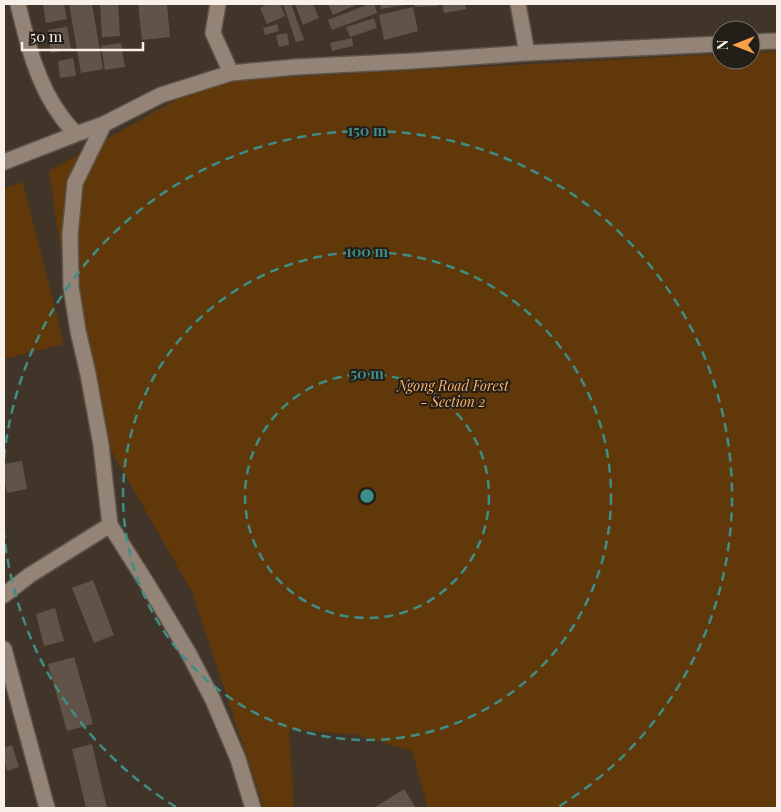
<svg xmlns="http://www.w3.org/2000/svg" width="781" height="812" font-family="'Playfair Display',serif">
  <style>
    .green { fill: #613809 }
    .building { fill: #615347 }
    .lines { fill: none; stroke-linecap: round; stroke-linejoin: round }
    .street-casing { stroke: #5e5349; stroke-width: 18 }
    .street { stroke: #938477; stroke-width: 15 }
    .ring { fill: none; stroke: #3e8e87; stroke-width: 2.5; stroke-dasharray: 9 6 }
    .labels { text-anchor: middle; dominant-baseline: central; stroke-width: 4; stroke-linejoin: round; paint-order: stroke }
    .park-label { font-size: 14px; font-style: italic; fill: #ffb269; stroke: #231e18 }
    .centre { fill: #3e8e87; stroke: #231e18; stroke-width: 2.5 }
    .ring-label { font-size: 15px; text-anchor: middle; font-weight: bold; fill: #3e8e87; stroke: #231e18; stroke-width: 4; stroke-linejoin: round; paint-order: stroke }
  </style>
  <rect width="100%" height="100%" fill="#413529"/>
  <!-- green -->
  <path class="green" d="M777,51V808H428L412,751L357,735L289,729L294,808H264L192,592L83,401L49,171L210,81L721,54V60H751V53Z
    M23,182L64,344L4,359V188Z"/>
  <!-- building -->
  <path class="building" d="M43,4H64L67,19L46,23Z
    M69,4H92L103,69L81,73Z
    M100,4H118L120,36L102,37Z
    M138,4H167L170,37L142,40Z
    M268,4H280L285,16L267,24L260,8Z
    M283,4H291L304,40L296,42Z
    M295,4H313L319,18L303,25Z
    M328,4H358L333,15Z
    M369,4H374L377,13L332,30L328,20Z
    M380,4H405V5L381,9Z
    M415,4H438V6L415,7Z
    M442,4H465L466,9L444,13Z
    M413,7L418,31L384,40L379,15Z
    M374,18L377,28L350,37L346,27Z
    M277,24L279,31L265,35L263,28Z
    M67,27L71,49L51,53L48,30Z
    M287,33L289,45L279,47L276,35Z
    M352,38L353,46L332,51L330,43Z
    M121,43L125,67L105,70L101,46Z
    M73,58L76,76L60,78L58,61Z
    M22,461L27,489L7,493L5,484L4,485V464Z
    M93,580L114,635L94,643L72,588Z
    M55,608L64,641L44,646L36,614Z
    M74,657L93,724L67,731L48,664Z
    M92,744L107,808H86L72,749Z
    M12,745L19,767L7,771L4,759V748Z
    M404,789L416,808H374Z"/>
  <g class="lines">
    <!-- street casing -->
    <g class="street-casing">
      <path id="street" d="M18,4C27,42 37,84 61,116C65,122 71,128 76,134L104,124L161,95L231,73L295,67L413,61L527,53L721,44
        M218,4L213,33L231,73
        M518,4L527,53
        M751,42L777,41
        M104,124L75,183L70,235L71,287L78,331L88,374L101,445L110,525L148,585L188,652L213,700L238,759L253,808
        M4,162L76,134
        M4,595L30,575L110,525
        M4,649L47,808"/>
    </g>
    <!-- street -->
    <use href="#street" class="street"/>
  </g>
  <!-- distance rings -->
  <g class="ring">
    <circle cx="367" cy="496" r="122"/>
    <circle cx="367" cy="496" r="244"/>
    <path d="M176 807A365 365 0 0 1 4 534M4 458A365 365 0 1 1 558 807"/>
  </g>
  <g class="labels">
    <!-- park labels -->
    <g class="park-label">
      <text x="453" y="385">Ngong Road Forest<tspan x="453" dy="16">- Section 2</tspan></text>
    </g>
  </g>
  <circle cx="367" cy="496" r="8" class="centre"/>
  <g class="ring-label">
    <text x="367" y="136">150 m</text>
    <text x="367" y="257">100 m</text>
    <text x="367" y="379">50 m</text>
  </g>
  <!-- border -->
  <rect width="781" height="812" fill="none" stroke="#f9f0e9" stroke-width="10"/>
  <!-- north arrow -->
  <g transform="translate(736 45) rotate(270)"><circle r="24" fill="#231e18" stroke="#79726c"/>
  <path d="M0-4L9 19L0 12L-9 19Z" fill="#f7a149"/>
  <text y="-8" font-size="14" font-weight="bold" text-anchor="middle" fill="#f9f0e9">N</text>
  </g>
  <!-- scale -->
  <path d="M22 42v8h121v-8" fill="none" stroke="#f9f0e9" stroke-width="2.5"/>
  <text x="30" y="42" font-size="15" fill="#f9f0e9" stroke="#231e18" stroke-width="4" paint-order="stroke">50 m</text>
</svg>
